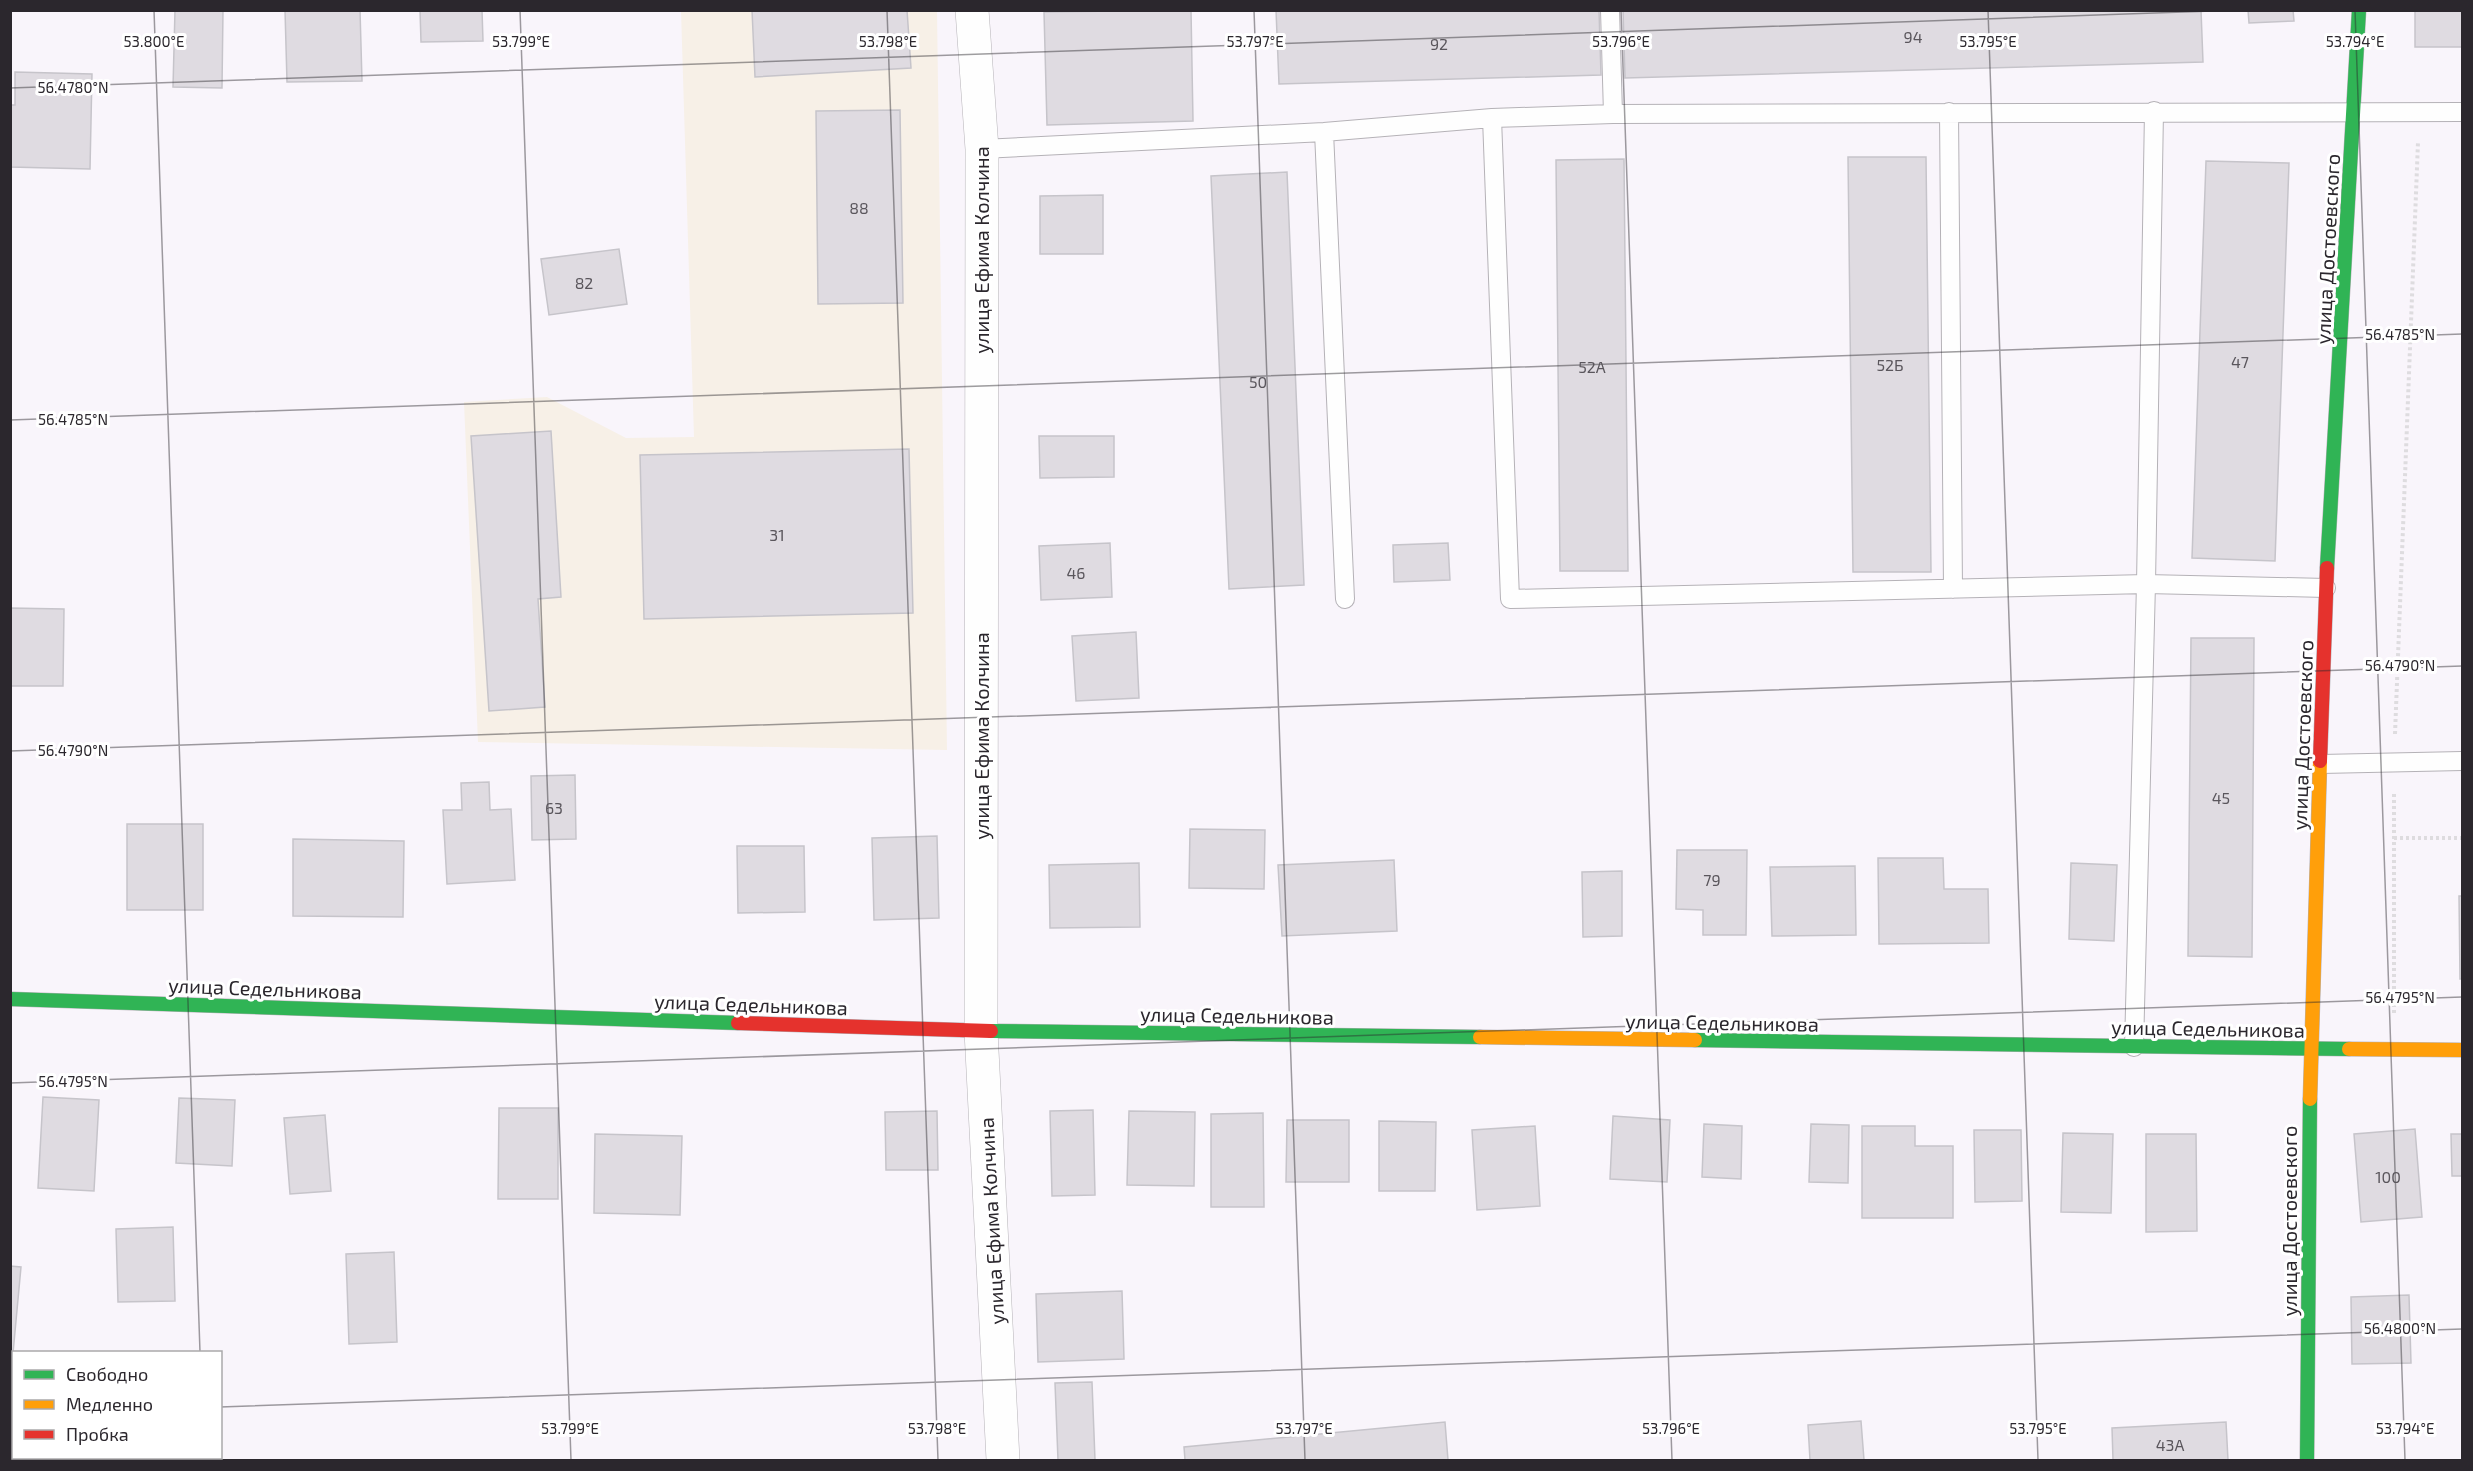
<svg xmlns="http://www.w3.org/2000/svg" width="2473" height="1471" font-family="'Exo 2',sans-serif">
  <style>
    .commercial { fill: #f7f0e7 }
    .building { fill: #dfdbe1; stroke: #c6c4ca; stroke-width: 1.5 }
    .lines { fill: none; stroke-linecap: round; stroke-linejoin: round }
    .lane-casing { stroke: #b5b2b7; stroke-width: 20 }
    .street-casing { stroke: #b5b2b7; stroke-width: 34 }
    .fast-casing { stroke: #b5b2b7; stroke-width: 15 }
    .slow-casing { stroke: #b5b2b7; stroke-width: 15 }
    .jam-casing { stroke: #b5b2b7; stroke-width: 15 }
    .path { stroke: #dedcdf; stroke-width: 4; stroke-dasharray: 3 3; stroke-linecap: butt }
    .lane { stroke: #fefefe; stroke-width: 18 }
    .street { stroke: #fefefe; stroke-width: 33 }
    .fast { stroke: #30b455; stroke-width: 14 }
    .slow { stroke: #ff9f0a; stroke-width: 14 }
    .jam { stroke: #e5322d; stroke-width: 14 }
    .ticks { fill: none; stroke: #2b272d; stroke-width: 1.5; stroke-opacity: 0.45 }
    .labels { text-anchor: middle; dominant-baseline: central; stroke-width: 6; stroke-linejoin: round; paint-order: stroke }
    .number-label { font-size: 16px; fill: #5a565c }
    .street-label { font-size: 20px; fill: #2b272d; stroke: #fff }
    .ticks-label { font-size: 15px; text-anchor: middle; fill: #2b272d; stroke: #fff; stroke-width: 6; stroke-linejoin: round; paint-order: stroke }
  </style>
  <rect width="100%" height="100%" fill="#f9f5fb"/>
  <!-- commercial -->
  <path class="commercial" d="M681,11H937L947,750L478,742L464,402L547,397L626,438L694,437Z"/>
  <!-- building -->
  <path class="building" d="M175,10H223L222,88L173,87Z
    M285,10H360L362,81L287,82Z
    M420,10H482L483,41L421,42Z
    M752,10H907L911,68L755,77Z
    M1191,10L1193,121L1047,125L1044,12Z
    M1276,10H1599L1601,75L1279,84Z
    M1623,10H2201L2203,62L1625,78Z
    M2248,10H2293L2294,21L2249,23Z
    M2415,10H2462V47H2415Z
    M15,72L92,74L90,169L10,167V105H15Z
    M900,110L903,303L818,304L816,111Z
    M1848,157H1926L1931,572H1853Z
    M1624,159L1628,571H1560L1556,160Z
    M2206,161L2289,163L2275,561L2192,558Z
    M1287,172L1304,585L1229,589L1211,176Z
    M1103,195V254H1040V196Z
    M619,249L627,304L549,315L541,259Z
    M551,431L561,597L538,599L545,707L489,711L471,436Z
    M1039,436H1114V477L1040,478Z
    M909,449L913,613L644,619L640,455Z
    M1110,543L1112,597L1041,600L1039,546Z
    M1448,543L1450,580L1394,582L1393,545Z
    M10,608L64,609L63,686H10Z
    M1136,632L1139,698L1076,701L1072,636Z
    M2191,638H2254L2252,957L2188,956Z
    M575,775L576,839L532,840L531,776Z
    M489,782L490,810L511,809L515,880L447,884L443,810H462L461,783Z
    M127,824H203V910H127Z
    M1190,829L1265,830L1264,889L1189,888Z
    M937,836L939,918L874,920L872,838Z
    M293,839L404,841L403,917L293,916Z
    M737,846H804L805,912L738,913Z
    M1677,850H1747L1746,935H1703V910L1676,909Z
    M1878,858H1943L1944,889H1988L1989,943L1879,944Z
    M1394,860L1397,931L1282,936L1278,865Z
    M1139,863L1140,927L1050,928L1049,865Z
    M2071,863L2117,865L2114,941L2069,939Z
    M1855,866L1856,935L1772,936L1770,867Z
    M1622,871V936L1583,937L1582,872Z
    M2459,896H2462V979H2460Z
    M43,1097L99,1100L94,1191L38,1188Z
    M179,1098L235,1100L232,1166L176,1163Z
    M499,1108H558V1199H498Z
    M1093,1110L1095,1195L1052,1196L1050,1111Z
    M937,1111L938,1170H886L885,1112Z
    M1129,1111L1195,1112L1194,1186L1127,1185Z
    M1263,1113L1264,1207H1211V1114Z
    M325,1115L331,1191L290,1194L284,1118Z
    M1613,1116L1670,1120L1667,1182L1610,1179Z
    M1287,1120H1349V1182H1286Z
    M1379,1121L1436,1122L1435,1191H1379Z
    M1704,1124L1742,1126L1741,1179L1702,1177Z
    M1811,1124L1849,1125L1848,1183L1809,1182Z
    M1535,1126L1540,1206L1477,1210L1472,1130Z
    M1862,1126H1915V1146H1953V1218H1862Z
    M2415,1129L2422,1217L2361,1222L2354,1134Z
    M1974,1130H2021L2022,1201L1975,1202Z
    M2063,1133L2113,1134L2111,1213L2061,1212Z
    M595,1134L682,1136L680,1215L594,1213Z
    M2146,1134H2196L2197,1231L2146,1232Z
    M2451,1134H2462V1176H2452Z
    M173,1227L175,1301L118,1302L116,1229Z
    M394,1252L397,1342L349,1344L346,1254Z
    M10,1266L21,1267L12,1364H10Z
    M1122,1291L1124,1359L1038,1362L1036,1294Z
    M2409,1295L2411,1363L2352,1364L2351,1297Z
    M1092,1382L1095,1460H1058L1055,1383Z
    M1861,1421L1864,1460H1810L1808,1425Z
    M1445,1422L1448,1460H1185L1184,1447Z
    M2226,1422L2228,1460H2113L2112,1428Z"/>
  <g class="lines">
    <!-- lane casing -->
    <g class="lane-casing">
      <path id="lane" d="M2154,111L2146,584L2326,588
        M1949,112L1953,589
        M1613,114L2462,112
        M1492,118L1510,599L2146,584L2134,1047
        M1324,132L1345,599
        M982,149L1324,132L1492,118L1613,114L1610,10
        M2321,764L2462,761"/>
    </g>
    <!-- street casing -->
    <g class="street-casing">
      <path id="street" d="M972,10L982,149L981,1031L1003,1460"/>
    </g>
    <!-- fast casing -->
    <g class="fast-casing">
      <path id="fast" d="M2327,568L2359,10
        M10,999L738,1023
        M991,1031L1480,1037
        M1695,1040L2349,1049
        M2307,1460L2310,1099"/>
    </g>
    <!-- slow casing -->
    <g class="slow-casing">
      <path id="slow" d="M1480,1037L1695,1040
        M2349,1049L2462,1050
        M2310,1099L2320,761"/>
    </g>
    <!-- jam casing -->
    <g class="jam-casing">
      <path id="jam" d="M2320,761L2327,568
        M738,1023L991,1031"/>
    </g>
    <!-- path -->
    <path class="path" d="M2395,734L2418,142
      M2394,838H2462
      M2394,1013V793"/>
    <!-- lane -->
    <use href="#lane" class="lane"/>
    <!-- street -->
    <use href="#street" class="street"/>
    <!-- fast -->
    <use href="#fast" class="fast"/>
    <!-- slow -->
    <use href="#slow" class="slow"/>
    <!-- jam -->
    <use href="#jam" class="jam"/>
  </g>
  <!-- ticks -->
  <path class="ticks" d="M154,10L200,1352M520,10L571,1460M887,10L938,1460M1254,10L1305,1460M1621,10L1672,1460M1988,10L2038,1460M2355,10L2405,1460M10,88L2241,10M10,420L2462,334M10,751L2462,666M10,1083L2462,997M220,1407L2462,1329M10,1414H14M204,1458V1460"/>
  <g class="labels">
    <!-- number labels -->
    <g class="number-label">
      <text x="1913" y="36">94</text>
      <text x="1439" y="43">92</text>
      <text x="859" y="207">88</text>
      <text x="584" y="282">82</text>
      <text x="2240" y="361">47</text>
      <text x="1890" y="364">52Б</text>
      <text x="1592" y="366">52А</text>
      <text x="1258" y="381">50</text>
      <text x="777" y="534">31</text>
      <text x="1076" y="572">46</text>
      <text x="2221" y="797">45</text>
      <text x="554" y="807">63</text>
      <text x="1712" y="879">79</text>
      <text x="2388" y="1176">100</text>
      <text x="2170" y="1444">43А</text>
    </g>
    <!-- street labels -->
    <g class="street-label">
      <text transform="translate(2327 249) rotate(-87)">улица Достоевского</text>
      <text transform="translate(981 250) rotate(-90)">улица Ефима Колчина</text>
      <text transform="translate(2302 735) rotate(-88)">улица Достоевского</text>
      <text transform="translate(981 736) rotate(-90)">улица Ефима Колчина</text>
      <text transform="translate(265 988) rotate(2)">улица Седельникова</text>
      <text transform="translate(751 1004) rotate(2)">улица Седельникова</text>
      <text transform="translate(1237 1015) rotate(1)">улица Седельникова</text>
      <text transform="translate(1722 1022) rotate(1)">улица Седельникова</text>
      <text transform="translate(2208 1028) rotate(1)">улица Седельникова</text>
      <text transform="translate(991 1221) rotate(-93)">улица Ефима Колчина</text>
      <text transform="translate(2289 1221) rotate(-90)">улица Достоевского</text>
    </g>
  </g>
  <g class="ticks-label">
    <text x="154" y="47">53.800°E</text>
    <text x="521" y="47">53.799°E</text>
    <text x="888" y="47">53.798°E</text>
    <text x="1255" y="47">53.797°E</text>
    <text x="1621" y="47">53.796°E</text>
    <text x="1988" y="47">53.795°E</text>
    <text x="2355" y="47">53.794°E</text>
    <text x="73" y="93">56.4780°N</text>
    <text x="2400" y="340">56.4785°N</text>
    <text x="73" y="425">56.4785°N</text>
    <text x="2400" y="671">56.4790°N</text>
    <text x="73" y="756">56.4790°N</text>
    <text x="2400" y="1003">56.4795°N</text>
    <text x="73" y="1087">56.4795°N</text>
    <text x="2400" y="1334">56.4800°N</text>
    <text x="570" y="1434">53.799°E</text>
    <text x="937" y="1434">53.798°E</text>
    <text x="1304" y="1434">53.797°E</text>
    <text x="1671" y="1434">53.796°E</text>
    <text x="2038" y="1434">53.795°E</text>
    <text x="2405" y="1434">53.794°E</text>
  </g>
  <!-- border -->
  <rect width="2473" height="1471" fill="none" stroke="#2b272d" stroke-width="24"/>
  <!-- legend -->
  <rect x="12" y="1351" width="210" height="108" fill="#ffffff" stroke="#aaa9ab" stroke-width="1.5"/>
  <rect x="24" y="1370" width="30" height="9" fill="#30b455" stroke="#aaa9ab" stroke-width="1.5"/>
  <text x="66" y="1381" font-size="18" fill="#2b272d">Свободно</text>
  <rect x="24" y="1400" width="30" height="9" fill="#ff9f0a" stroke="#aaa9ab" stroke-width="1.5"/>
  <text x="66" y="1411" font-size="18" fill="#2b272d">Медленно</text>
  <rect x="24" y="1430" width="30" height="9" fill="#e5322d" stroke="#aaa9ab" stroke-width="1.5"/>
  <text x="66" y="1441" font-size="18" fill="#2b272d">Пробка</text>
</svg>
